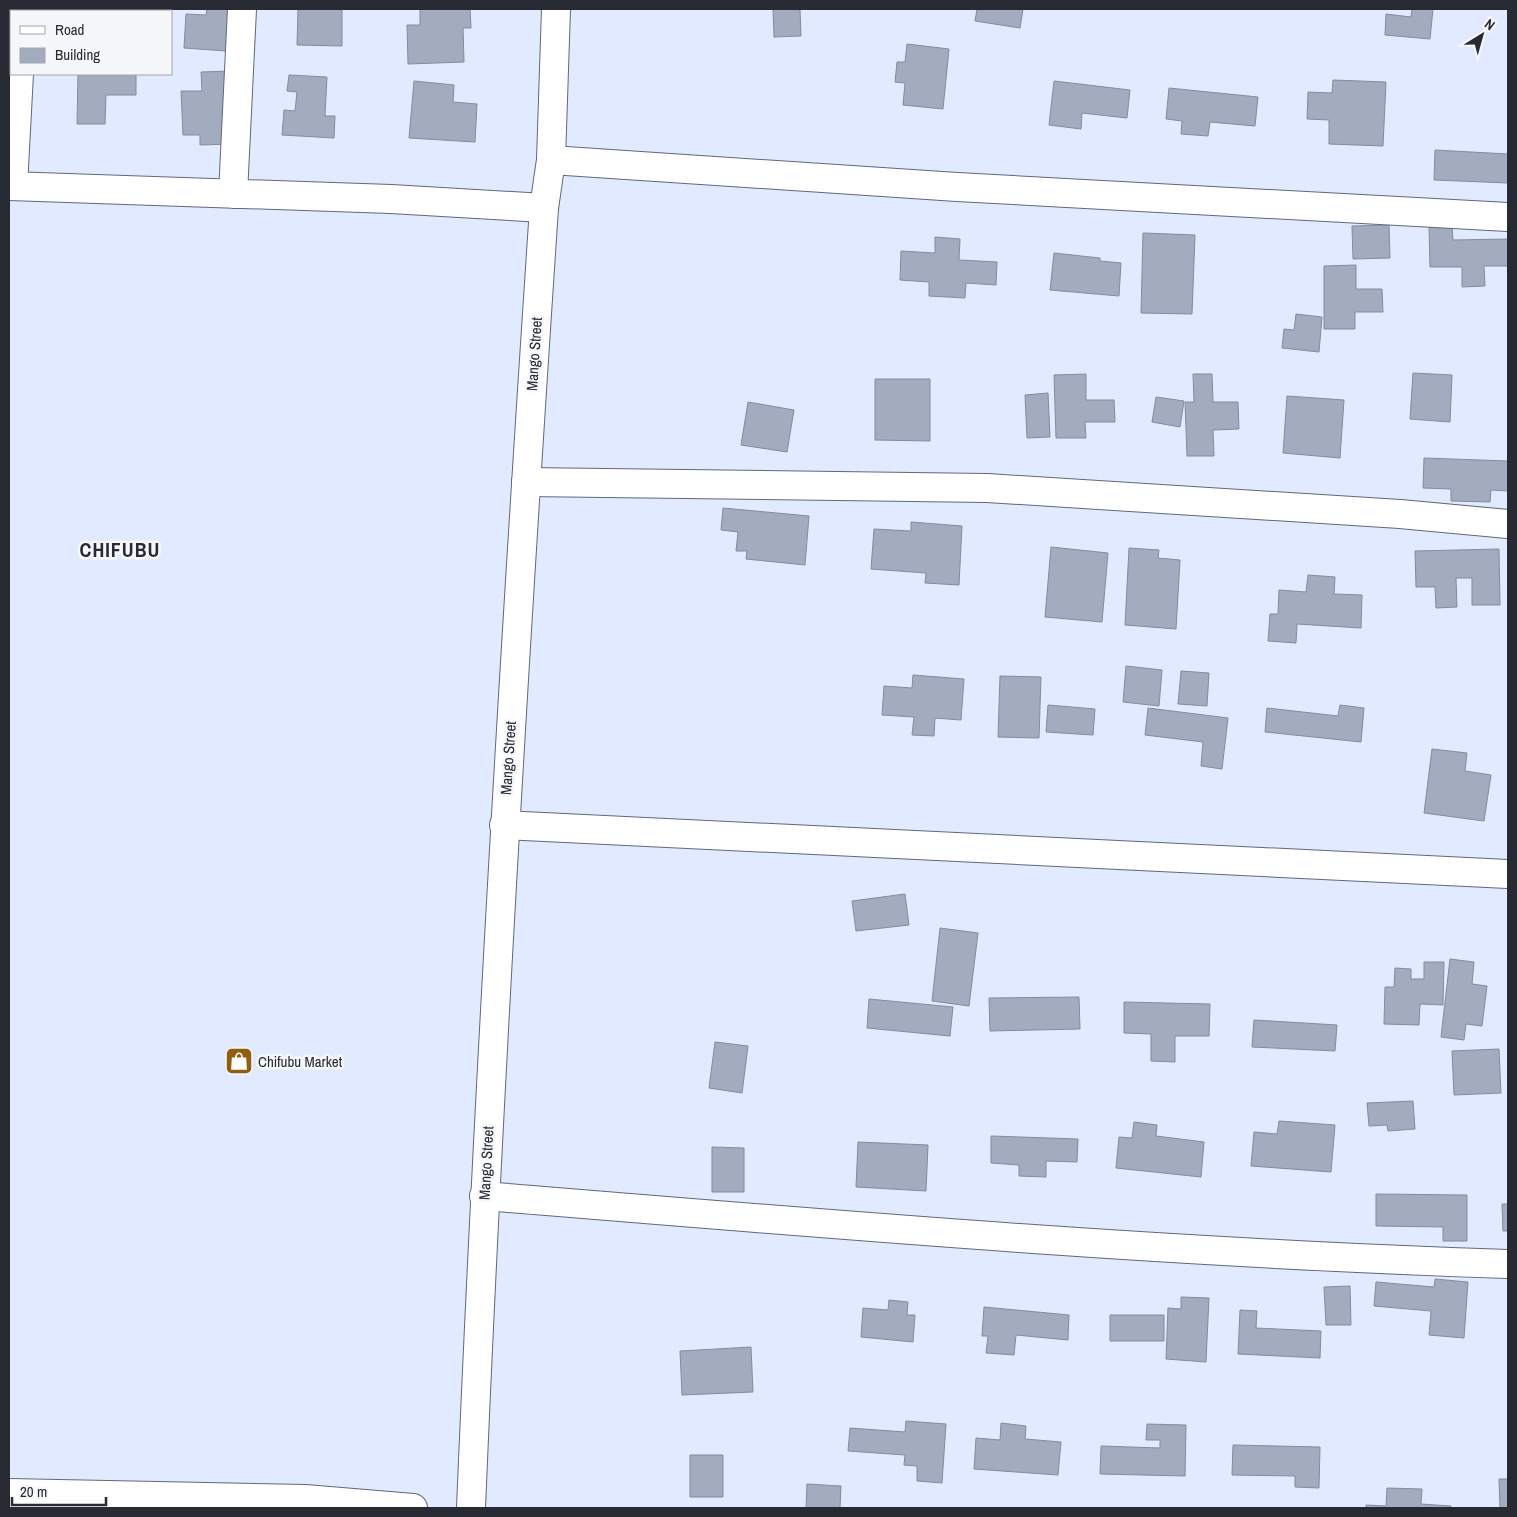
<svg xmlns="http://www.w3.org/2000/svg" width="1517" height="1517" font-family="'Archivo Narrow',sans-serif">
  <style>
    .building { fill: #a3abbf; stroke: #838b9e }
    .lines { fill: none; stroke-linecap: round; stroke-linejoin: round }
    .minor-casing { stroke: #60687a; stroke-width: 30 }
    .secondary-casing { stroke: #60687a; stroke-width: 30 }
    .minor { stroke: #fff; stroke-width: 28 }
    .secondary { stroke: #fff; stroke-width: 28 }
    .labels { text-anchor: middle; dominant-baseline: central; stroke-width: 5; stroke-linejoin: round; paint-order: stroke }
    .street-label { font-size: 15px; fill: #272a32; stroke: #f5f7fb }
    .poi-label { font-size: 15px; fill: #272a32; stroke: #f5f7fb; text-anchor: start }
    .district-label { font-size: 20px; font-weight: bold; letter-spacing: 1px; fill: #272a32; stroke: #f5f7fb }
  </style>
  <rect width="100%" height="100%" fill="#e1eaff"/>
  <!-- building -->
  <path class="building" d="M9,9L11,11V27H9Z
    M84,9H113V11H84Z
    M207,9H243L240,52L184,48L186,14L206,15Z
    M298,9H342V46L297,45Z
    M420,9H470L471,28H463L464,62L408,64L407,25H420Z
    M773,9H800L801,36L774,37Z
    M977,9H1023L1020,28L975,21Z
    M1412,9H1433L1430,39L1385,35L1386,14L1411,17Z
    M907,44L949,49L943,109L903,105L905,83L895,82L897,62H905Z
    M230,71L231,144L200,145V135H183L181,91H202L201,72Z
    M78,74H136V95H106L105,124H77Z
    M289,75L327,77L325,116H335L334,138L282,135L284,110L295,111L297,92L287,91Z
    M1333,80L1386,82L1383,146L1329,144V120L1307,119L1308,92L1332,93Z
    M414,81L454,85L453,102L477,104L475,142L409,138Z
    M1054,81L1130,90L1127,118L1082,113L1081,129L1049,125Z
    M1169,88L1258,97L1255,126L1210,122L1208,136L1181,134L1182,121L1166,119Z
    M1435,150L1508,154V183L1434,180Z
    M1389,225L1390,258L1353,259L1352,226Z
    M1452,225L1453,240L1508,239V266H1484L1485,286L1462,287V267H1430L1429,226Z
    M1143,233L1195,235L1192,314L1141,313Z
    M935,237L960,239L959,260L997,262L996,285L966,283L965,298L929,296V282L900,280L901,251L935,253Z
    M1054,253L1100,258V261L1121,263L1119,296L1050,290Z
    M1356,265V289H1382L1383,312H1355V329H1324V266Z
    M1296,314L1322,317L1319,352L1282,348L1284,329L1294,330Z
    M1413,373L1452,375L1450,422L1410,419Z
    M1086,374V400H1114L1115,422H1085L1086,438H1056L1054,375Z
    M1193,374H1212L1213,402H1238L1239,429L1213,430L1214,456H1187L1185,402H1194Z
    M875,379H930V441L875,440Z
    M1048,393L1050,437L1027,438L1025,395Z
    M1287,396L1344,400L1340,458L1283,453Z
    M1156,397L1184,401L1180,427L1152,422Z
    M748,402L794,410L787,452L741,445Z
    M1424,458L1508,461V491L1491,490L1490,502L1451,501V489L1423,488Z
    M723,508L809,516L805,565L746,559L747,551H736L738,532L721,530Z
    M911,522L962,526L959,585L925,583L926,573L871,569L874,529L911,531Z
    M1051,547L1108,553L1102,622L1045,617Z
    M1129,548L1159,550L1158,558L1180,560L1176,629L1125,625Z
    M1499,549L1500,605H1472V578H1456L1457,607L1436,608L1435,587H1416L1415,551Z
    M1308,575L1335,577L1334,594L1362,595L1361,628L1297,624L1296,643L1268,641L1270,614H1278L1279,590L1306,592Z
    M1126,666L1162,670L1159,706L1123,702Z
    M1181,671L1209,673L1207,706L1178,704Z
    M913,675L964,679L961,720L935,718L934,736L912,735L914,717L882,715L884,686L912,688Z
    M1000,676L1041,677L1039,738L998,737Z
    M1048,705L1095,709L1093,735L1046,732Z
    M1340,705L1364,708L1361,742L1265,732L1267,708L1338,716Z
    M1148,708L1228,718L1222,769L1201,766L1203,742L1145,735Z
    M1432,749L1467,753L1465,771L1491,775L1484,821L1424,813Z
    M905,894L909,925L856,931L852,901Z
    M940,928L978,933L969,1006L932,1001Z
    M1450,959L1474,962L1472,984L1487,986L1482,1026L1466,1024L1464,1040L1441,1037Z
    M1424,962H1444L1443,1005L1420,1004L1419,1025L1384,1024L1385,987H1394L1395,968L1411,969V979H1424Z
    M1079,997L1080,1029L990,1031L989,998Z
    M869,999L953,1007L950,1036L867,1028Z
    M1124,1002L1210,1004L1209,1036H1175V1062L1151,1061V1034L1124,1033Z
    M1254,1020L1337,1025L1335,1051L1252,1047Z
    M715,1042L748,1046L742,1093L709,1088Z
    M1499,1049L1501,1093L1454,1095L1452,1051Z
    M1413,1101L1415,1129L1388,1131L1387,1125L1369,1126L1367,1103Z
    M1279,1121L1335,1125L1331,1172L1251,1166L1254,1132L1277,1134Z
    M1134,1122L1157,1125L1156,1136L1204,1142L1201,1177L1116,1168L1119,1137L1132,1138Z
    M991,1136L1078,1139L1077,1162L1046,1161V1177L1019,1176V1165L991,1163Z
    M858,1142L928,1145L926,1191L856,1187Z
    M712,1147L744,1148V1192H712Z
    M1376,1194L1467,1195V1241H1443V1227L1376,1226Z
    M1502,1204H1508V1231H1503Z
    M1435,1279L1468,1282L1464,1338L1429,1335L1431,1311L1374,1306L1376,1282L1434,1287Z
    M1350,1286L1351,1325H1326L1324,1287Z
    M1181,1297L1209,1298L1206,1362L1166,1359L1168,1308L1181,1309Z
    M889,1300L908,1302L907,1315H915L913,1342L861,1337L863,1308L888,1310Z
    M984,1307L1069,1315L1068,1340L1016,1335L1014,1355L986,1353L988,1336H982Z
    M1240,1310L1257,1311L1256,1328L1321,1331L1320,1358L1238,1354Z
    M1110,1315H1164V1341H1110Z
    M751,1347L753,1392L682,1395L680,1351Z
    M906,1421L946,1424L942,1483L917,1481V1466L904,1465L905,1455L848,1451L850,1428L905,1432Z
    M1001,1423L1026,1426L1025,1439L1061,1442L1058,1475L974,1469L976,1438L1000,1440Z
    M1147,1424L1186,1425L1185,1476L1100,1474L1101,1446L1160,1448V1440H1146Z
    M1233,1445L1320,1447L1319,1488L1295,1487V1476L1232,1475Z
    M690,1455H723V1497H690Z
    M1499,1479H1508V1508H1500Z
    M807,1484L841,1486L840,1508H806Z
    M1387,1488L1422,1489L1421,1504L1451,1506V1508H1366V1505L1386,1506Z"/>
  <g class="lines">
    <!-- minor casing -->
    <g class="minor-casing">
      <path id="minor" d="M22,11V9
        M551,160L957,187L1508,217
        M9,186L391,199L544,208
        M13,186L19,74
        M233,194L242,9
        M526,482L987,488L1400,514L1508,524
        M504,825L1508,874
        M484,1196C825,1224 1166,1253 1508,1264
        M9,1493L305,1499L413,1508"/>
    </g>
    <!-- secondary casing -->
    <g class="secondary-casing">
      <path id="secondary" d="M471,1508C489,1075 515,642 544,208L551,160L556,9"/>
    </g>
    <!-- minor -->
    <use href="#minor" class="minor"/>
    <!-- secondary -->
    <use href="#secondary" class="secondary"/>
  </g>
  <!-- icons -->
  <defs>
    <g id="shop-square" transform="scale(1.4375)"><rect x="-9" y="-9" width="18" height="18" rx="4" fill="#915e10" stroke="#f5f7fb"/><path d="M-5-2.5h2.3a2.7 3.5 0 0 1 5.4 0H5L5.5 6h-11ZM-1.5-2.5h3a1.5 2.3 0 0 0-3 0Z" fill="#fff"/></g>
  </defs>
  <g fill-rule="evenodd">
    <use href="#shop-square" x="239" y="1061"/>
  </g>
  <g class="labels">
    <!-- street labels -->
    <g class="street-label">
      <text transform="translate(534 354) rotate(-86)">Mango Street</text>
      <text transform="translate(508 758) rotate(-86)">Mango Street</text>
      <text transform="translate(486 1163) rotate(-87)">Mango Street</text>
    </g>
    <!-- poi labels -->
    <g class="poi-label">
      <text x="258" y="1061">Chifubu Market</text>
    </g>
    <!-- district labels -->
    <g class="district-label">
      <text x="120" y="549">CHIFUBU</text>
    </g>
  </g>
  <!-- border -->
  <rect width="1517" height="1517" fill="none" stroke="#272a32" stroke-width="20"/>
  <!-- legend -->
  <rect x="10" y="10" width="162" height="65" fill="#f5f7fb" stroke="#a3a5ab"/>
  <rect x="20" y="26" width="25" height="8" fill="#ffffff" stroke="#a3a5ab"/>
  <text x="55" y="35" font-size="15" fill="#272a32">Road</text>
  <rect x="20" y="48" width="25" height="15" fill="#a3abbf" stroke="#a3a5ab"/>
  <text x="55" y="60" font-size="15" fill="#272a32">Building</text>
  <!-- north arrow -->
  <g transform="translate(1482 35) rotate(37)" stroke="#f5f7fb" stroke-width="4" paint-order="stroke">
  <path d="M0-4L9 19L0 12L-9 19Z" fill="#272a32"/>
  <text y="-8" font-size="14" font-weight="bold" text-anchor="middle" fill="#272a32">N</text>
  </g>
  <!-- scale -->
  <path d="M12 1497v8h94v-8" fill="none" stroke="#272a32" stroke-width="2.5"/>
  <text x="20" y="1497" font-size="15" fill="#272a32" stroke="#f5f7fb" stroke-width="4" paint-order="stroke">20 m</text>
</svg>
